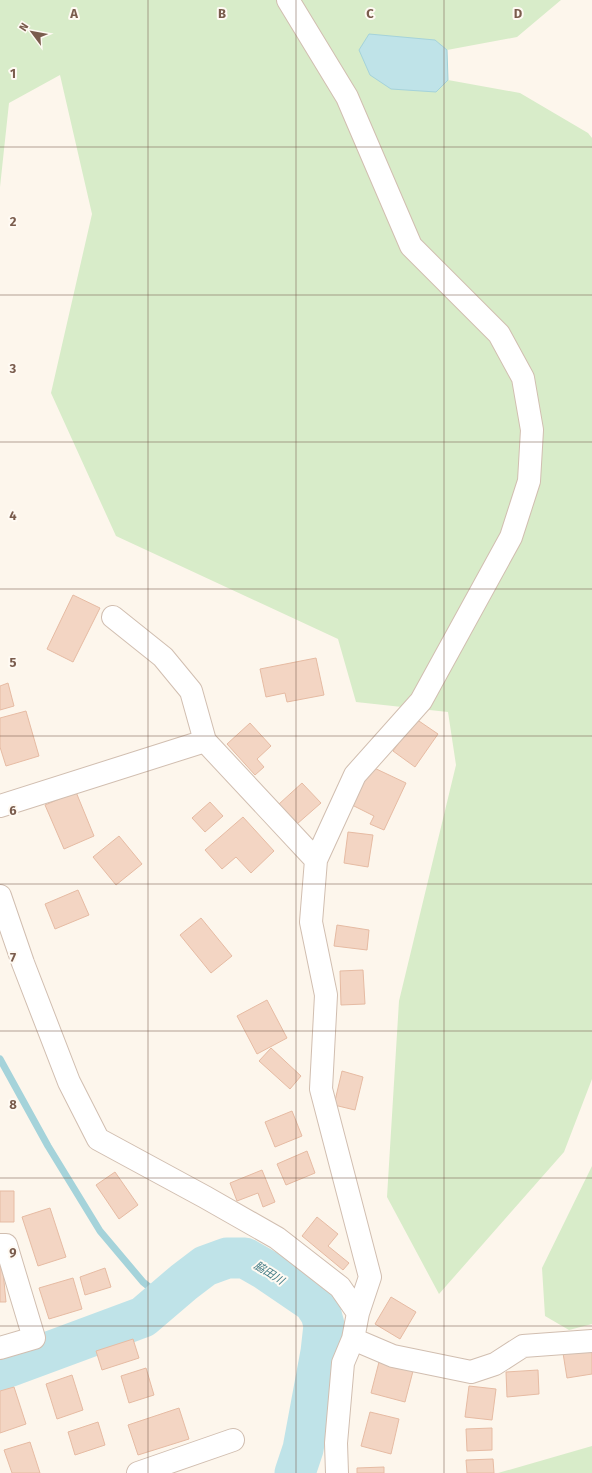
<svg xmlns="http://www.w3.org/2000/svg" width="592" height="1473" font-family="'Fira Sans','Noto Sans JP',sans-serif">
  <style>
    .green { fill: #d8ecc9 }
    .water { fill: #bfe3e8; stroke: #a5d3da }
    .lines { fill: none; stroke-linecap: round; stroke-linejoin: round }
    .stream { stroke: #a5d3da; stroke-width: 7 }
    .river { stroke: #bfe3e8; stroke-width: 41 }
    .building { fill: #f3d5c3; stroke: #e6bba3 }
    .street-casing { stroke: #d1beb0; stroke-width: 24 }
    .street { stroke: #fff; stroke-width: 22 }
    .grid { fill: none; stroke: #7a5c4d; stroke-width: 1; stroke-opacity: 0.55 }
    .labels { text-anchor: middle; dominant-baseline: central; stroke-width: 4; stroke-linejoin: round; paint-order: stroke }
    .water-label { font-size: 11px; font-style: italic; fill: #437c86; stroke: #fffaf3 }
    .grid-label { font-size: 13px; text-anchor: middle; font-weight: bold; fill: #7a5c4d; stroke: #fffaf3; stroke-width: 4; stroke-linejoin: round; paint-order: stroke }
  </style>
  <rect width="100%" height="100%" fill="#fdf6ec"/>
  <!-- green -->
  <path class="green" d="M0,0H561L517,37L447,50L435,40L436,92L448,80L520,93L588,133L592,138V1079L564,1152L439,1294L387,1197L399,1001L456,765L448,712L356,702L338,639L116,536L51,393L92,214L60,75L9,103L0,187Z
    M592,1166V1324L569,1330L545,1316L542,1268Z
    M592,1446V1473H498Z"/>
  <!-- water -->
  <path class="water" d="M369,34L435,40L447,50L448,80L436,92L391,89L370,75L359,50Z"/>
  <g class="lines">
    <!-- stream -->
    <path class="stream" d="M0,1059L48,1146L100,1231L143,1282L164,1299"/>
    <!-- river -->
    <path class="river" d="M0,1370L143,1317L184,1282L205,1266L227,1258H245L266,1270L313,1302L321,1314L324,1325L321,1352L303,1449L295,1473"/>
  </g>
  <!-- building -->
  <path class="building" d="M73,595L100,608L73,662L47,649Z
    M316,658L324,695L287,702L285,693L266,697L260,669Z
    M8,683L14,706L0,710V686Z
    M26,711L39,756L6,766L0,747V718Z
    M416,719L438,734L415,767L393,751Z
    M250,723L271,746L257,759L264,767L255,775L227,744Z
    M370,766L406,783L384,830L370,824L374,816L352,805Z
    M302,783L321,803L297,824L279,804Z
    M76,792L94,836L64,849L45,805Z
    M210,802L223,816L205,832L192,818Z
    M243,817L274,851L251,873L236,857L222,869L205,850Z
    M348,832L373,835L368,867L344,863Z
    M119,836L142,864L116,885L93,857Z
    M78,890L89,915L55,929L45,904Z
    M201,918L232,956L211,973L180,935Z
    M337,925L369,930L367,950L334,946Z
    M363,970L365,1004L341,1005L340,971Z
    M267,1000L287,1038L257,1054L237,1016Z
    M271,1048L301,1076L290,1089L259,1061Z
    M342,1071L363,1077L355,1110L334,1105Z
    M292,1111L302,1136L275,1147L265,1122Z
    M307,1151L315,1173L286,1185L277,1164Z
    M262,1170L275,1202L263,1207L258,1193L237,1201L230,1183Z
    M115,1172L138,1205L119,1219L96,1185Z
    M0,1191H14V1222H0Z
    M50,1208L66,1257L38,1266L22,1217Z
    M317,1217L338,1234L328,1246L349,1263L343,1270L302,1236Z
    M0,1261H2L6,1302H0Z
    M105,1268L111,1287L85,1295L80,1277Z
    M73,1278L82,1309L49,1319L39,1288Z
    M391,1297L416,1312L400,1339L375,1324Z
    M133,1339L139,1358L102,1370L96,1351Z
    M592,1349V1374L567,1378L563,1353Z
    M379,1362L413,1371L405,1402L371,1393Z
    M146,1368L154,1395L129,1403L121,1376Z
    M538,1370L539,1394L507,1397L506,1372Z
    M72,1375L83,1410L57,1419L46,1384Z
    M469,1386L496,1389L492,1420L465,1417Z
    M14,1387L26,1424L0,1433V1391Z
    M179,1408L189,1439L138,1455L128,1425Z
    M370,1412L399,1419L391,1454L361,1446Z
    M98,1422L105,1445L75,1455L68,1432Z
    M492,1428V1450L467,1451L466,1429Z
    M30,1442L40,1473H12L4,1450Z
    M493,1459L494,1473H467L466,1460Z
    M384,1467V1473H357V1468Z"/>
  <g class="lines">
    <!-- street casing -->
    <g class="street-casing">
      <path id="street" d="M288,0L347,97L411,246L499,334L523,378L532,430L529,481L511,537L421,701L355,775L316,860L311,922L326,995L321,1089L370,1277L358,1313L353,1339L343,1363L336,1443L337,1473
        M113,617L163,657L191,691L205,741L316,860
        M0,806L205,741
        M0,896L23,963L69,1082L98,1139L205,1197L277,1238L340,1287L358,1313
        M0,1245H6L34,1338L0,1348
        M353,1339L393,1356L471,1372L495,1364L523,1346L592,1341
        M138,1473L233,1440"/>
    </g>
    <!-- street -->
    <use href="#street" class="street"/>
  </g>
  <!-- grid -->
  <path class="grid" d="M148,0V1473M296,0V1473M444,0V1473M0,147H592M0,295H592M0,442H592M0,589H592M0,736H592M0,884H592M0,1031H592M0,1178H592M0,1326H592"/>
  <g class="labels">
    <!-- water labels -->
    <g class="water-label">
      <text transform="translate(269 1273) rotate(32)">脇田川</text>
    </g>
  </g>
  <g class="grid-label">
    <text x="74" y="18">A</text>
    <text x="222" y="18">B</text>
    <text x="370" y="18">C</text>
    <text x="518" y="18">D</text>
    <text x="13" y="78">1</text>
    <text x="13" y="226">2</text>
    <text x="13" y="373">3</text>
    <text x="13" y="520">4</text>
    <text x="13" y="667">5</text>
    <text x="13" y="815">6</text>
    <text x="13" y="962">7</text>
    <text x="13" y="1109">8</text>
    <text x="13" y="1257">9</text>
  </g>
  <!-- north arrow -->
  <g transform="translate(32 32) rotate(302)" stroke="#fffaf3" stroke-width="3" paint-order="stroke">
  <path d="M0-3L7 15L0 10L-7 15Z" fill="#7a5c4d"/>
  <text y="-6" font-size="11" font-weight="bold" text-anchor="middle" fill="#7a5c4d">N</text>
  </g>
</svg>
